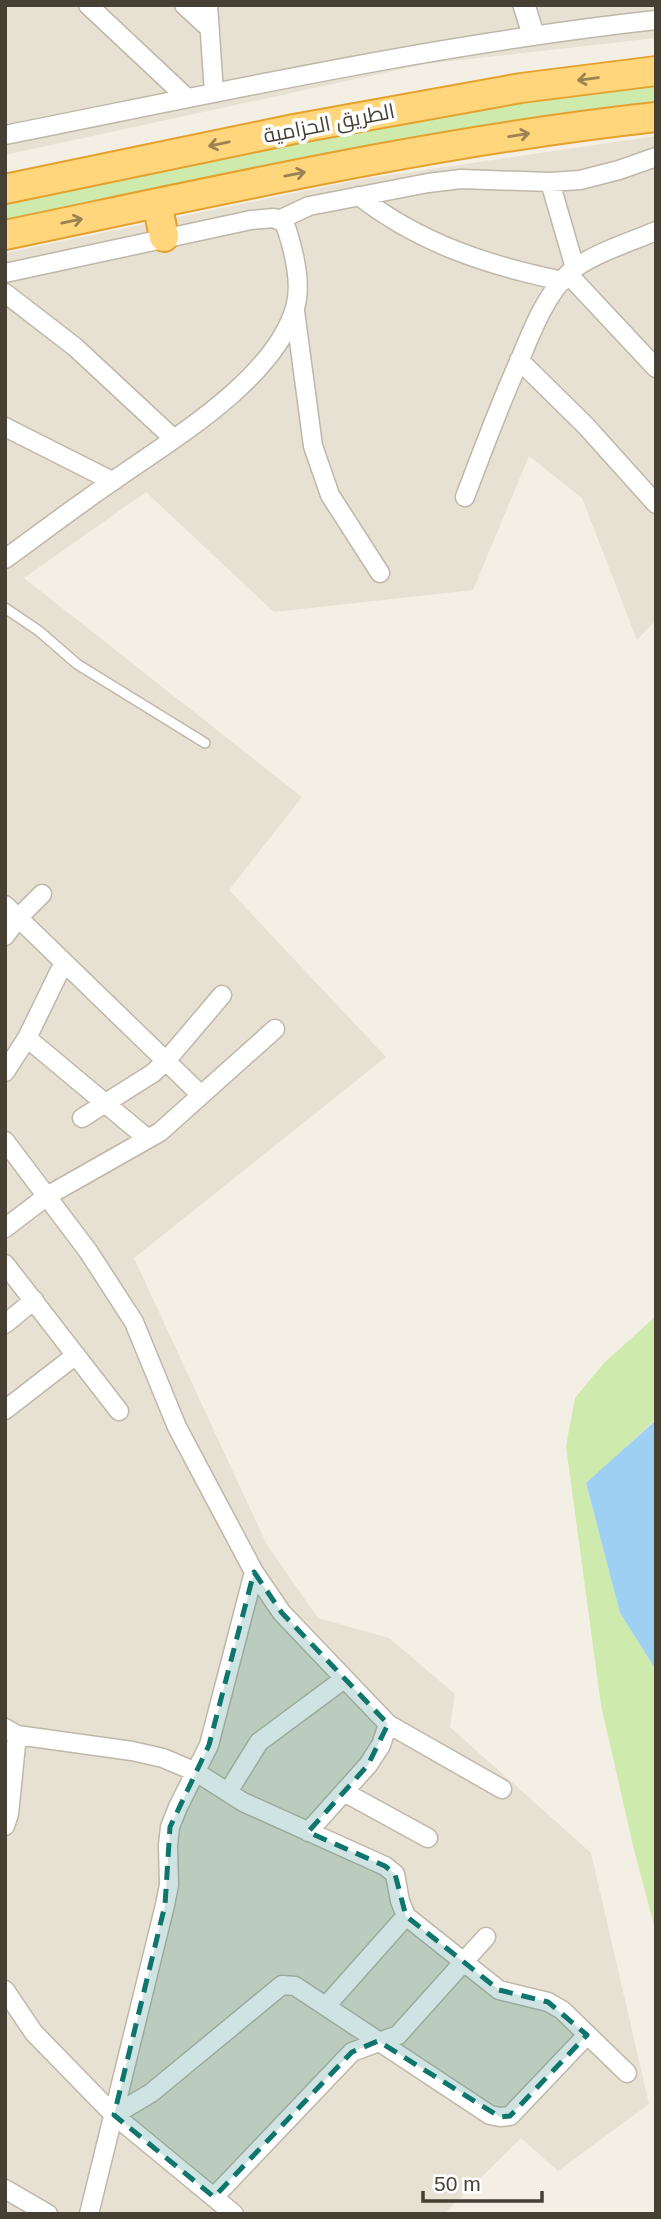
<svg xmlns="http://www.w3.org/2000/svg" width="661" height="2219" font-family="Arial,Cairo,sans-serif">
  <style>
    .residential { fill: #e7e1d3 }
    .green { fill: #ceeaac }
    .water { fill: #9ed0f3 }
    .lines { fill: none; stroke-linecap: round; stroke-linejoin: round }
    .service-casing { stroke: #bfb7a7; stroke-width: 12 }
    .minor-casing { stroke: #bfb7a7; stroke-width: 21 }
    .tertiary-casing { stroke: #bfb7a7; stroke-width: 24 }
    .trunk-casing { stroke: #e4a12e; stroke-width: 32 }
    .service { stroke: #fff; stroke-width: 9 }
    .minor { stroke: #fff; stroke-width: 18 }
    .tertiary { stroke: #fff; stroke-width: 21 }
    .trunk { stroke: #ffd67b; stroke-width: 28 }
    .oneway { stroke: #998354 }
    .marked { fill: #0f766e; fill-opacity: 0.2; stroke: #0f766e; stroke-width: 5; stroke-dasharray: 14 9; stroke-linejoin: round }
    .labels { text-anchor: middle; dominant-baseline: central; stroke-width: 7; stroke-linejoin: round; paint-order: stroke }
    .street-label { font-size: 21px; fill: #463f34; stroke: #fff }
  </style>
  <rect width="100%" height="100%" fill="#f3efe5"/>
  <!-- residential -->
  <path class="residential" d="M5,5H656V38L425,64L5,155Z
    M656,136V620L637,640L582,498L529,456L473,590L274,612L146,492L24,578L302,797L229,890L386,1057L134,1258L267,1545L318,1618L389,1638L455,1694L450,1727L591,1853L649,2104L558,2171L521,2138L444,2214H5V253L363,179Z"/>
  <!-- green -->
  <path class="green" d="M656,79V108L5,224V195L311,132Z
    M656,1316V1419L586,1484L620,1613L656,1670V1932L634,1850L601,1705L566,1446L575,1398L604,1363Z"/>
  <!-- water -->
  <path class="water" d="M656,1420V1670L620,1613L586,1483Z"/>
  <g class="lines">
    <!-- service casing -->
    <g class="service-casing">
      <path id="service" d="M5,608L39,631L77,664L205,743"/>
    </g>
    <!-- minor casing -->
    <g class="minor-casing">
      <path id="minor" d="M88,5L187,98
        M184,5L210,29
        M208,5L214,93
        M5,135C221,92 437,44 656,20
        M550,182L575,268
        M359,196C419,243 489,266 563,281
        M279,220L309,206L428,183L461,179L550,182L580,180L619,170L656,157
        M5,273L251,220L274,218L284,223L287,230C294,252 302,285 295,308C274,380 171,440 113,481C76,506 41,533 5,559
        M568,274L656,368
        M5,293L75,347L174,439
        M295,311L313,446L330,495L380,573
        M519,360L586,426L656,504
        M5,427L112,481
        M465,497C483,450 500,403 521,357C533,328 546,295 569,273C588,255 631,242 656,231
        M5,905L201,1095
        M5,936L19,917L42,894
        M27,1038L148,1139
        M5,1072L27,1038L64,962
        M82,1118L153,1073L166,1061L222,995
        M5,1141L88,1251L134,1322L177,1427L254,1572L282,1613L388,1724L502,1789
        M5,1228L47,1196L160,1132L275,1029
        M5,1264L119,1411
        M5,1324L34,1300
        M5,1410L76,1355
        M5,1728L17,1735L132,1751L163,1758L196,1772L243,1802L385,1866L395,1874L400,1901L406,1916L499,1990L548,2002L562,2010L627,2073
        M228,1792L259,1742L344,1679
        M344,1792L428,1838
        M5,1826L9,1814L17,1735
        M308,1832L368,1765L381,1745L388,1724
        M5,1990L34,2033L114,2115L234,2214
        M326,2006L406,1916
        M114,2115L151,2093L282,1985L295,1986L490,2115L500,2117L510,2116L587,2035
        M5,2189L48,2214
        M214,2197L352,2052L398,2035L486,1937
        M89,2214L165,1905L169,1885L168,1845L170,1827L178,1807L209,1745L254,1572"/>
    </g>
    <!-- tertiary casing -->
    <g class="tertiary-casing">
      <path id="tertiary" d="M524,5L533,34"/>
    </g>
    <!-- trunk casing -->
    <g class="trunk-casing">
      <path id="trunk" d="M5,189L294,129L521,88L656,71
        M157,203L164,237
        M5,235C221,190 436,141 656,117"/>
    </g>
    <!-- service -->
    <use href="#service" class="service"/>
    <!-- minor -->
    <use href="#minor" class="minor"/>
    <!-- tertiary -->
    <use href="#tertiary" class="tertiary"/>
    <!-- trunk -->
    <use href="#trunk" class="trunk"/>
  </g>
  <!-- one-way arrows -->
  <defs><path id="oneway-shaft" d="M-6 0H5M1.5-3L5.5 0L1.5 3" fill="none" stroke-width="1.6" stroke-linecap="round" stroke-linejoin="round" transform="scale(1.75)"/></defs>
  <g class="oneway">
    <use href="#oneway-shaft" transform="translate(588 79) rotate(173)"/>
    <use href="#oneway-shaft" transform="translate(519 135) rotate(-9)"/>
    <use href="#oneway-shaft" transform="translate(219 144) rotate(168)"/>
    <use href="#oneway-shaft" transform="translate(295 174) rotate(-11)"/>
    <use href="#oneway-shaft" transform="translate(72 221) rotate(-12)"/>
  </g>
  <!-- marked area -->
  <path class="marked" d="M254,1572L282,1613L388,1724L368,1765L308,1832L385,1866L395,1874L406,1916L499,1990L548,2002L587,2035L510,2116L500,2117L378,2041L352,2052L214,2197L114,2115L165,1905L170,1827L209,1745Z"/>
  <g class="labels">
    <!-- street labels -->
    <g class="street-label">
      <text transform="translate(329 123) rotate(-11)">الطريق الحزامية</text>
    </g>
  </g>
  <!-- border -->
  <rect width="661" height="2219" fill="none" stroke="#463f34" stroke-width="14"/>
  <!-- scale -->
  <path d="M423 2191v10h119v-10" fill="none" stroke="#463f34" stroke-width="3.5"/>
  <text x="434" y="2191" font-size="21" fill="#463f34" stroke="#ffffff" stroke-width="5" paint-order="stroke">50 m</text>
</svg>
